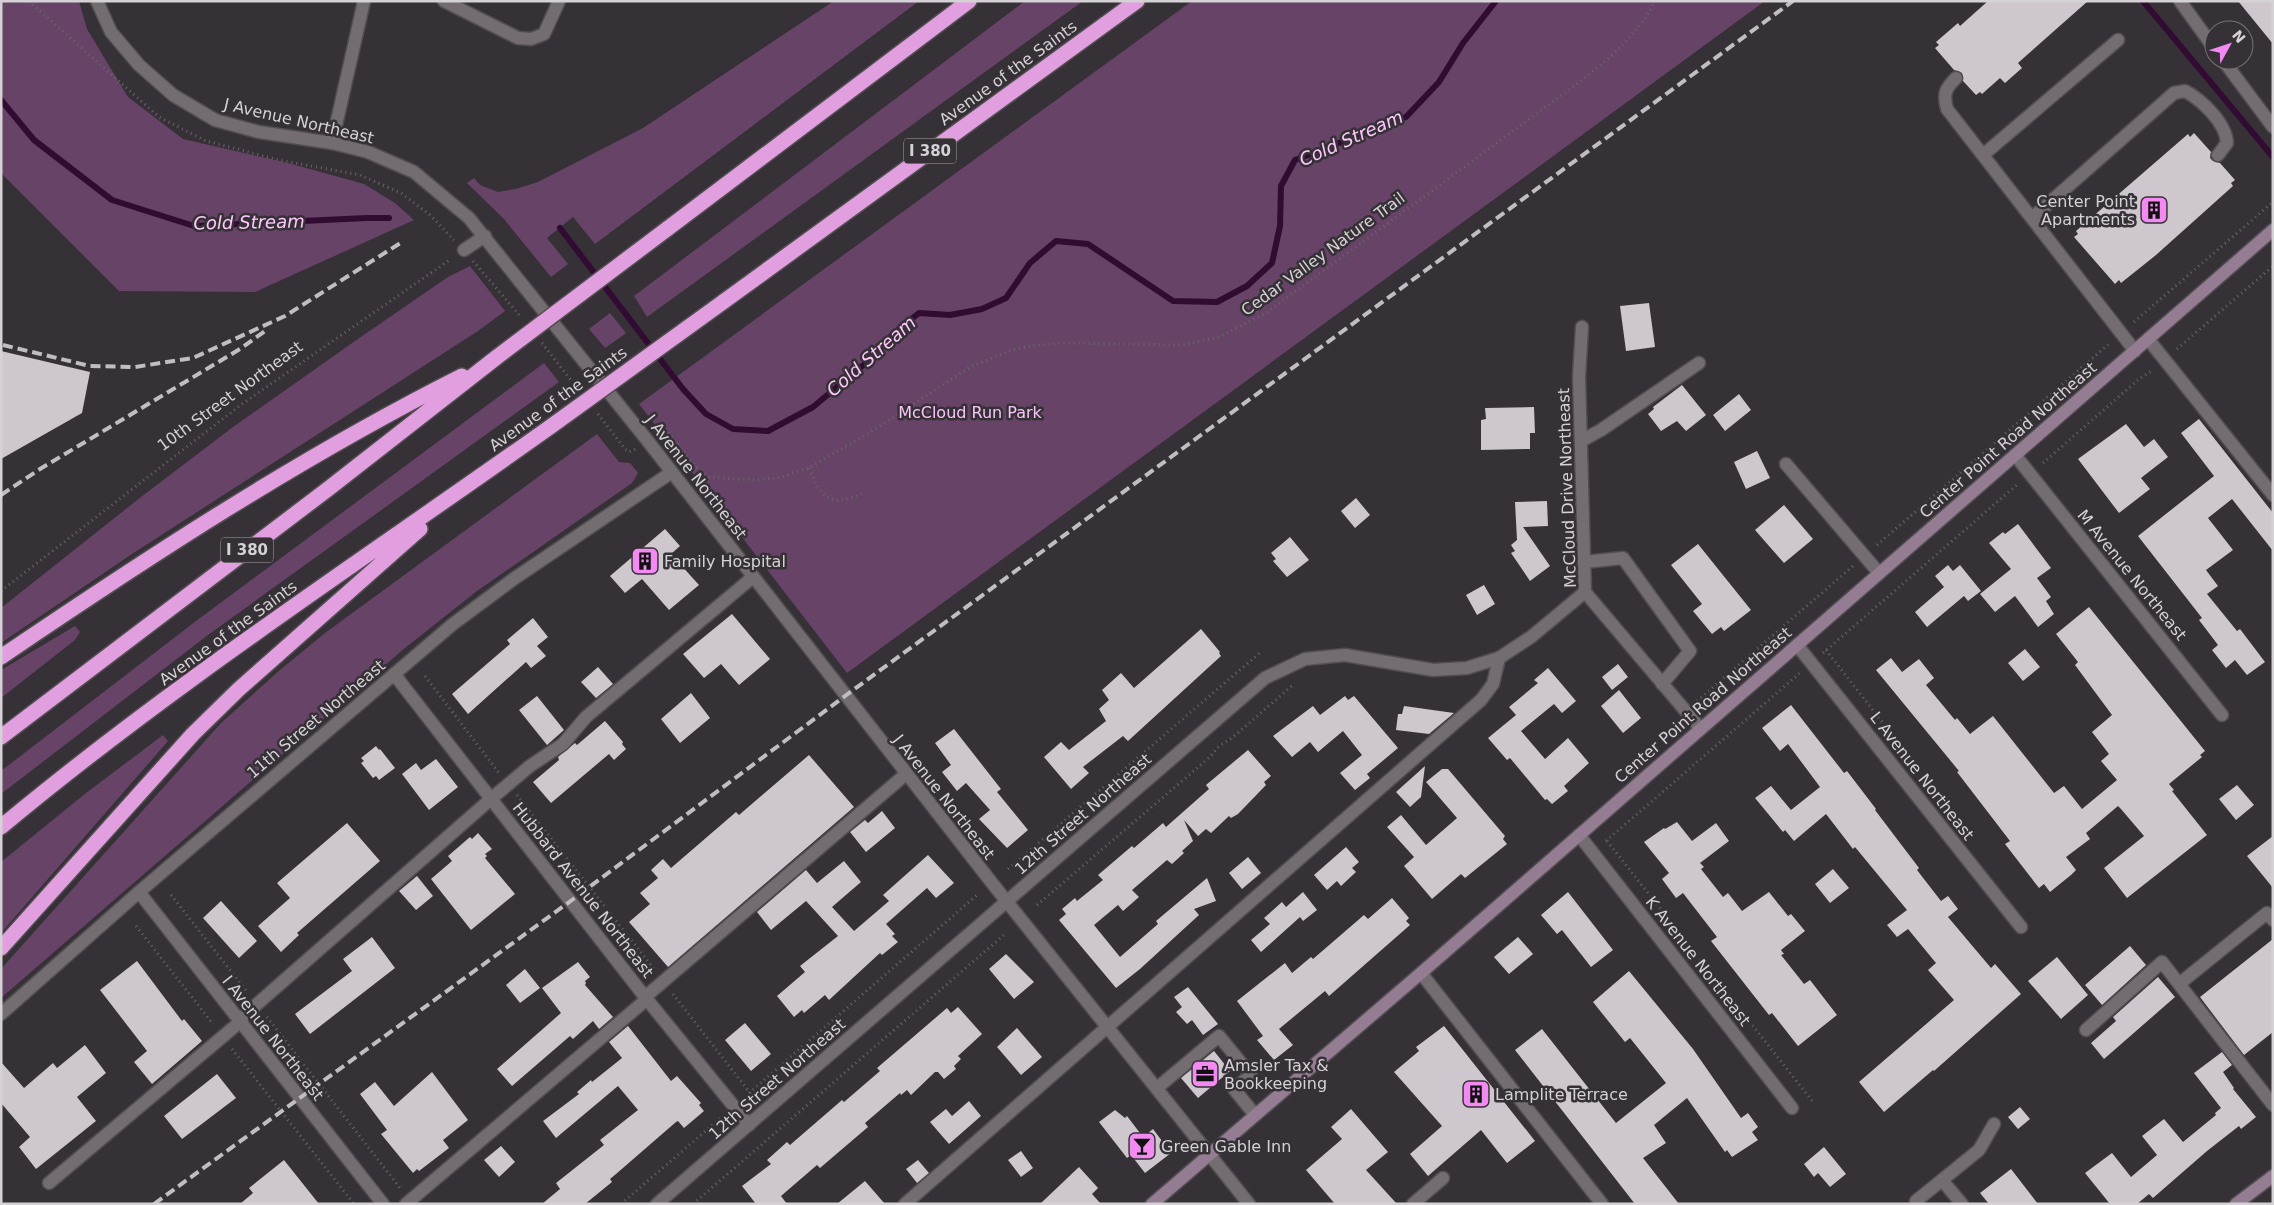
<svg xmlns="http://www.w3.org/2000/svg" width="2274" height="1205" font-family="'DejaVu Sans',sans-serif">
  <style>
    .green { fill: #674367 }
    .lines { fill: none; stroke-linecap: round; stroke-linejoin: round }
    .stream { stroke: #320b33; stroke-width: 6 }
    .building { fill: #cec7cd }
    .service-casing { stroke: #514d51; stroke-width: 15 }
    .minor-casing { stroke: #514d51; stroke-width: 15 }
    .tertiary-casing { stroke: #514d51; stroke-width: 15 }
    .secondary-casing { stroke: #514d51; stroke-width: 15 }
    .motorway-casing { stroke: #514d51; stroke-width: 18 }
    .path { stroke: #6a666a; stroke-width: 3; stroke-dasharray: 1 4; stroke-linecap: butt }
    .service { stroke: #736d72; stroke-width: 12 }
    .minor { stroke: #736d72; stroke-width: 12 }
    .tertiary { stroke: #736d72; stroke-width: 12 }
    .secondary { stroke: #947c93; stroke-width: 12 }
    .motorway { stroke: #e19fe0; stroke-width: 15 }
    .rail { stroke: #c1bec1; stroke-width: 4; stroke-dasharray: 10 5; stroke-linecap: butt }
    .motorway-bridge-casing { stroke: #514d51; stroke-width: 18; stroke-linecap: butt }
    .motorway-bridge { stroke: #e19fe0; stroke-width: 15 }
    .labels { text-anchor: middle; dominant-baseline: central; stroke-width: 5; stroke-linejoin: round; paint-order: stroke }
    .shield { fill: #363136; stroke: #a5a2a5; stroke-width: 1 }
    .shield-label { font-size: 15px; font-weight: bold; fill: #d5d2d5 }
    .street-label { font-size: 16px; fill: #d5d2d5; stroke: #363136 }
    .poi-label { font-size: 16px; fill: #d5d2d5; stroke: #363136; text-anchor: start }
    .park-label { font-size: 16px; fill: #fac4f9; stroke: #363136 }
    .water-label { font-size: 18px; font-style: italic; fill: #ffc8fd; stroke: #363136 }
  </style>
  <rect width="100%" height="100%" fill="#363136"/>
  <!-- green -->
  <path class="green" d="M1,1H79L87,29L128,97L183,139L288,163L364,184L395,203L414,220L255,292L119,291L1,173Z
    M834,1H919L595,244L573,217L547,238L568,264L551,277L504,219L467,183L474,178L480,185L498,192L516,189L538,182L643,128Z
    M1025,1H1083L647,317L634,296Z
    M1192,1H1765L847,673L639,404Z
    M470,266L505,311L478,331L132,554L1,643V608L141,497L233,427L355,341L448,277Z
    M610,313L626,333L605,348L589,329Z
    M544,363L559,382L208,635L1,794V771L196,621Z
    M597,434L619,462L630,463L638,473L632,483L477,591L405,648L1,998V969L221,723L280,670L325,633Z
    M75,626L80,632L75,640L1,698V670Z
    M163,735L168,741L1,933V862L86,793Z"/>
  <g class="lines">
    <!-- stream -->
    <path class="stream" d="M2143,1L2273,157
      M1,100L34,140L112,200L194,226L367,218H389
      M560,228L683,389L706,414L733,429L768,431L813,407L867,362L894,333L919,313L950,315L982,309L1006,298L1030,263L1056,241L1088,244L1173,301L1217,302L1247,286L1272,263L1280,226L1281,186L1295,160L1406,117L1439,82L1463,43L1496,1"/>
  </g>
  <!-- building -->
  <path class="building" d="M1988,1H2088L2018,63L2022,68L2005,83L2000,78L1982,94L1980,92L1976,95L1963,81L1962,73L1954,70L1935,48L1939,45L1936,42L1958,23L1960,26Z
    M2238,1H2273V44Z
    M2194,133L2211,152L2210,158L2213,161L2220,163L2235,180L2231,183L2233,186L2156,255L2121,283L2119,280L2115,284L2074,237L2078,234L2076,231L2188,134L2190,137Z
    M1649,303L1655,347L1626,351L1620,306Z
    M1,351L90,372L82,413L1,459Z
    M1682,385L1706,415L1686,431L1677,421L1661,431L1648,414L1654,409L1653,407Z
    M1739,394L1751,410L1725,431L1713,415Z
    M1534,407L1535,433H1530V449L1481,450V420L1486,419L1485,408Z
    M2199,419L2273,513V551L2232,499L2208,518L2233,550L2206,570L2218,586L2207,594L2237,631L2240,629L2265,662L2247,675L2235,660L2226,668L2212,650L2218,645L2199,620L2202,618L2138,536L2214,476L2181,433Z
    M2126,424L2144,447L2154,439L2168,457L2141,478L2150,489L2119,513L2078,459Z
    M1757,451L1770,478L1746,489L1734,462Z
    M1356,498L1370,515L1355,528L1341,511Z
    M1547,501L1548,526L1523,527L1550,566L1530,581L1511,553L1515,551L1511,545L1517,540L1515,502Z
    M1784,505L1813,539L1784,563L1755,530Z
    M2018,524L2051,568L2037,578L2051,597L2046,601L2054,614L2038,627L2015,596L1995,612L1980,594L2011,569L1989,543L2003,532L2005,534Z
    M665,529L680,546L671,554L699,585L669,610L642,579L625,593L610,576Z
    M1290,537L1309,560L1287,577L1273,561L1276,559L1271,553Z
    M1698,544L1751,610L1724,631L1721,627L1712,634L1693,611L1702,604L1671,565Z
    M1948,565L1953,571L1960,565L1981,591L1968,601L1964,596L1927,627L1915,612L1944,587L1935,576Z
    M1484,585L1495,604L1477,615L1466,595Z
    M2089,607L2205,751L2200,755L2202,757L2169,784L2174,790L2172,791L2207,835L2127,898L2104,868L2144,836L2121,809L2118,806L2086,833L2090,839L2066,857L2076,870L2071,875L2050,892L2044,884L2039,888L2005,844L2010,841L1957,772L1959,771L1876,670L1891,658L1902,672L1919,659L1934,678L1926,685L1955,720L1957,718L1970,734L1993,716L2054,793L2064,786L2082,809L2117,780L2101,761L2109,754L2092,732L2112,715L2075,665L2078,662L2056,634Z
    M732,614L770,659L739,685L721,664L704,678L683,654Z
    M533,618L548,637L537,646L546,656L531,668L526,662L468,714L452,694L510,644L507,640Z
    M1201,629L1220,652L1219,653L1221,656L1128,741L1123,736L1083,767L1089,773L1071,789L1044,757L1061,742L1069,750L1106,721L1099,709L1109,700L1102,690L1121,673L1134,688Z
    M2025,649L2040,667L2023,681L2008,663Z
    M1618,664L1628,677L1612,690L1602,677Z
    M598,667L613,684L596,698L581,682Z
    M1548,668L1576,701L1562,713L1554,704L1521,731L1545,759L1568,738L1589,763L1564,786L1568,791L1552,804L1547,799L1545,800L1510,758L1507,760L1488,738L1516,715L1509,707L1538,683L1534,680Z
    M1619,690L1641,718L1623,733L1601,706Z
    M691,693L710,718L680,743L661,719Z
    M537,696L564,730L547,745L519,710Z
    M1345,696L1348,700L1354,696L1398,748L1367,774L1370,778L1355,790L1340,773L1362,755L1343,731L1318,752L1310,742L1292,757L1273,736L1313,706L1320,715Z
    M1791,705L1844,773L1847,771L1876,809L1875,810L1919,868L1917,870L1941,901L1948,896L1958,909L1948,917L1991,968L1995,964L2021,994L1934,1071L1933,1070L1884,1112L1859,1082L1954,1000L1928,970L1936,963L1908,929L1897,937L1887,925L1907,910L1855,847L1853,849L1826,814L1794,841L1785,830L1783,832L1755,798L1771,786L1791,810L1820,787L1788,744L1780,751L1762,728Z
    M1404,706L1454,713L1429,734L1396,730L1398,714H1402Z
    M605,721L623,742L622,744L626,749L614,760L609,754L551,803L533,782L559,760L558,757L575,743L577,745Z
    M954,729L1001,789L997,792L1028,830L1007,848L979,819L990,810L966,783L957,791L942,772L951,765L935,743Z
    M376,746L379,750L380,749L395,768L379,780L376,776L373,778L361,763L364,761L361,758Z
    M1248,750L1271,776L1264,782L1266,785L1238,814L1231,818L1229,816L1211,833L1206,829L1198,836L1184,820L1193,841L1182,851L1184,853L1172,864L1167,860L1132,890L1139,897L1123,911L1118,905L1094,925L1120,957L1158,924L1156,921L1207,878L1216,901L1194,909L1199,915L1140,969L1116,988L1059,920L1066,914L1062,909L1075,898L1077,901L1103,880L1098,875L1132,846L1134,848L1163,823L1166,827L1209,789L1206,785Z
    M809,755L854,807L668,967L629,922L650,904L640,893L658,878L651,870L663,859L671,868L736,812L739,815Z
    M436,759L458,787L429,810L402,774L416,763L421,770Z
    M1425,766L1421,797L1410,807L1396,792Z
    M1442,769H1448L1505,836L1503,839L1507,844L1465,878L1461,874L1432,899L1404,866L1414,857L1387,827L1401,815L1426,845L1457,818L1426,782Z
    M2237,785L2254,805L2236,820L2219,799Z
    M882,811L895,828L866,852L850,832L865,820L868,823Z
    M1677,822L1692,841L1716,823L1729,841L1700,863L1704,867L1701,869L1723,897L1728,893L1742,911L1769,892L1788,916L1791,914L1805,931L1781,950L1784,954L1781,955L1804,984L1810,980L1837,1015L1798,1046L1772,1013L1769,1015L1711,941L1717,937L1683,893L1676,898L1662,879L1669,873L1644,842L1664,828L1665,829Z
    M347,823L380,861L297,933L299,935L281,952L258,926L290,898L277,883Z
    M478,833L492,849L485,854L487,856L485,858L515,894L471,930L431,879L452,861L448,856L470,837L472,839Z
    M2273,836V888L2247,856Z
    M1346,847L1359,862L1352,868L1356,872L1341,886L1337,881L1327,890L1314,875Z
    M928,855L954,883L936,898L927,888L886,924L895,934L892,936L898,942L882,955L880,953L829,1000L825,995L804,1013L802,1010L794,1017L777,996L805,972L800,966L838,936L806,901L771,930L757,912L806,870L817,883L844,861L861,882L832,907L854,931L889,901L883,895Z
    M1248,857L1261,873L1242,889L1229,873Z
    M1833,869L1849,888L1830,903L1815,884Z
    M417,876L433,896L416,910L399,891Z
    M1303,892L1317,910L1303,921L1300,917L1261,952L1251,940L1270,924L1264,918L1282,902L1286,907Z
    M1568,892L1613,950L1591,967L1562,930L1557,934L1541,915Z
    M1392,898L1409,918L1406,921L1410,925L1329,996L1325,991L1279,1029L1293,1045L1274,1060L1257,1040L1263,1036L1237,1001L1285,963L1292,973L1311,957L1313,959L1364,915L1368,919Z
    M221,901L257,941L239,958L203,918Z
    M372,937L395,968L310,1034L295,1014L352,971L343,959Z
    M1518,937L1533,954L1509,974L1494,957Z
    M2273,939V1032L2244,1055L2200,997Z
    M2130,946L2146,965L2102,1005L2085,985Z
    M1006,954L1034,982L1014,999L989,969Z
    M2057,957L2088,995L2061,1019L2028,981Z
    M137,961L182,1021L184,1019L202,1041L152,1084L134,1062L147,1051L100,990Z
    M578,962L590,977L585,981L586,983L585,985L613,1017L599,1029L593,1021L573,1039L570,1036L512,1086L497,1069L561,1013L542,988Z
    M525,969L540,988L520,1003L506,985Z
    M1629,971L1693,1049L1741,1118L1748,1113L1758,1127L1752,1132L1758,1140L1732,1157L1727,1150L1725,1152L1687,1098L1654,1125L1666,1143L1643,1158L1679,1204H1635L1515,1050L1542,1029L1616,1123L1666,1083L1630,1038L1625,1042L1593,1002Z
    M2158,977L2175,997L2104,1059L2091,1043L2116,1021L2113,1017Z
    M1188,987L1218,1024L1203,1035L1192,1020L1187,1024L1176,1012L1182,1007L1174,997Z
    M958,1007L982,1034L958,1056L961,1059L954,1066L956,1069L944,1079L938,1072H935L911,1095L907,1090L901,1095L900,1093L865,1123L868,1127L820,1168L817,1165L781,1196L787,1204H756L742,1186L771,1164L767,1160L787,1142L790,1145L842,1100L844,1102L880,1071L877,1068L947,1008L951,1013Z
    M745,1023L771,1054L751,1071L725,1040Z
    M628,1026L671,1081L677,1076L701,1103L699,1105L704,1111L684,1128L678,1121L676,1122L616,1174L610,1179L612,1182L585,1204H542L560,1189L556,1183L604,1145L600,1140L638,1110L618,1086L556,1138L543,1121L579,1094L577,1092L591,1080L592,1082L622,1058L609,1042Z
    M1444,1026L1535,1141L1507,1163L1481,1130L1428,1176L1410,1154L1442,1126L1394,1072L1419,1051L1416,1047Z
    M1017,1028L1042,1057L1021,1075L997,1047Z
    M85,1045L106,1073L77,1097L96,1121L36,1169L19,1147L30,1137L1,1103V1062L24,1088L53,1063L57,1068Z
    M1214,1051L1230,1071L1198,1098L1181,1078Z
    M2222,1052L2232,1065L2223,1072L2234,1088L2233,1089L2256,1117L2241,1129L2239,1126L2207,1151L2153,1198L2149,1194L2137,1204H2110L2085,1173L2112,1153L2131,1177L2157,1155L2142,1136L2164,1119L2183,1142L2216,1115L2215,1113L2221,1108L2194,1073Z
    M432,1072L468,1120L443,1140L449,1148L419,1171L417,1169L413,1173L381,1134L387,1130L360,1094L375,1082L394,1106Z
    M217,1074L236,1098L182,1139L164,1116Z
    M969,1101L981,1116L949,1144L930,1122L946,1109L952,1116Z
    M2020,1107L2030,1119L2018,1129L2008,1117Z
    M1351,1109L1388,1152L1366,1170L1397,1204H1335L1306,1170L1342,1139L1331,1127Z
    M1115,1110L1125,1118L1127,1116L1143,1137L1153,1129L1171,1153L1145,1173L1131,1155L1127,1158L1099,1122Z
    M501,1146L515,1162L499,1177L484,1160Z
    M1824,1147L1846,1174L1830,1187L1818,1173L1814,1177L1804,1164Z
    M1021,1151L1033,1168L1021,1177L1008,1160Z
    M284,1160L319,1204H240L253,1193L249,1188Z
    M918,1160L929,1173L917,1183L906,1169Z
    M1079,1167L1098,1188L1092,1194L1101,1204H1040Z
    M2011,1169L2038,1204H1989L1980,1193Z
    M865,1181L885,1204H837Z"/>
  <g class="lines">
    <!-- service casing -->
    <g class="service-casing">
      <path id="service" d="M444,1L518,38L531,39L544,34L559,1
        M1956,78C1945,89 1943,94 1947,109L2135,351
        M1983,155L2118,40
        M2032,218L2174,93L2185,91C2202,100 2226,123 2227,143L2218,155
        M464,250L485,236
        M2148,339L2273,495
        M1581,441L1601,430L1699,363
        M1786,464L1879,573
        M1584,562L1623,558L1690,651L1662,684
        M2273,920L2267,913L2179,984L2273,1105
        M1421,973L1602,1204
        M645,997L906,774
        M239,1020L492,798L530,766L563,744L586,717L753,577
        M2086,1030L2162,962L2179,984
        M1157,1088L1219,1036L1251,1075L1234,1089L1255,1115
        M1942,1180L1979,1150L1994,1124
        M49,1183L240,1022
        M1916,1201L1942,1180L1962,1204
        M406,1204L647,999
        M905,1204L1481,700L1493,684L1499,658
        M1413,1204L1443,1178"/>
    </g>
    <!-- minor casing -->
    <g class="minor-casing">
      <path id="minor" d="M2180,1L2214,48
        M2223,60L2273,127
        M332,143L364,1
        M1582,327L1579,377L1585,592L1700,728
        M2015,455L2222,715
        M1797,645L2021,927
        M394,674L645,997L749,1125
        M1579,835L1792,1108
        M139,892L383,1204
        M657,1204L1265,678L1305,659L1345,655L1433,670L1467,668L1499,658L1531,637L1585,592"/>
    </g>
    <!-- tertiary casing -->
    <g class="tertiary-casing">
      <path id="tertiary" d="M97,1L111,32L139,65L173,95L215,120L259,132L332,143L368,152L414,172L469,218L647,440L992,883L1249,1204
        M1,1014L139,892L453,624L515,578L672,472"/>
    </g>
    <!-- secondary casing -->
    <g class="secondary-casing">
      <path id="secondary" d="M1152,1204L1421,973L2273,230
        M2236,1204L2273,1176"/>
    </g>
    <!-- motorway casing -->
    <g class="motorway-casing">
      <path id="motorway" d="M667,229L969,1
        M723,302L1137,1
        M1,657C150,556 301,457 462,376
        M1,737L328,489L497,357
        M1,827C175,682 366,558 550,427
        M1,948L193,734L239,689L420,529"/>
    </g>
    <!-- path -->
    <path class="path" d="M29,1L159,117L206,141L279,160L360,175L401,193L430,215L454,240
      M473,261L521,317
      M2134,322L2273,202
      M542,343L577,388
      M2177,349L2273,266
      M598,414L625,449L629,452L636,449
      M659,432L667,431L696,467L709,477L755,480L778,478L809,468L874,430L970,367L1012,350L1039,345L1064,343L1181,345L1219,337L1266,313L1581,81C1610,57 1638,35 1655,1
      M2043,463L2139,379L2153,370
      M809,468C823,501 830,507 864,493
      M1877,545L2110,343
      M1,591L242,404L451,259
      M1826,650L1900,745
      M1823,653L2019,483
      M425,676L499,773
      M1697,701L1853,566
      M517,795L654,969
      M1606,841L1800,673
      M1607,841L1813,1102
      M1008,869L1262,651
      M171,895L248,993
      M1037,905L1210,757L1219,746L1232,738L1294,684
      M136,926L213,1024
      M673,994L754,1098
      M267,1017L400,1188
      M232,1049L354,1204
      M749,1093L977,895
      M621,1204L723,1116
      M693,1204L1005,934"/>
    <!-- service -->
    <use href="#service" class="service"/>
    <!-- minor -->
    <use href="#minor" class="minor"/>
    <!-- tertiary -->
    <use href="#tertiary" class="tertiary"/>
    <!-- secondary -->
    <use href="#secondary" class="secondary"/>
    <!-- motorway -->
    <use href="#motorway" class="motorway"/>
    <!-- rail -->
    <path class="rail" d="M3,345L90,366L135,367L193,358L285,316L402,242
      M1,495L40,469L240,349L265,331
      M154,1204L572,900L845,696L1793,1"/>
    <!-- motorway-bridge casing -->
    <g class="motorway-bridge-casing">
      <path id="motorway-bridge" d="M497,357L667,229
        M550,427L723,302"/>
    </g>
    <!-- motorway-bridge -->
    <use href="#motorway-bridge" class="motorway-bridge"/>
  </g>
  <!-- icons -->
  <defs>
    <g id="building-square" transform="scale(1.4375)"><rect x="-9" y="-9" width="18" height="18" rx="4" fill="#f28af2" stroke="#363136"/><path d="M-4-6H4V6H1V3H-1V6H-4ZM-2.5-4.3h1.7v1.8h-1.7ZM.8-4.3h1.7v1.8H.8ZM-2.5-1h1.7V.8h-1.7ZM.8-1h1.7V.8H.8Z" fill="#111"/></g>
    <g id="office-square" transform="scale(1.4375)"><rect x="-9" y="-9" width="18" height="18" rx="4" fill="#f28af2" stroke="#363136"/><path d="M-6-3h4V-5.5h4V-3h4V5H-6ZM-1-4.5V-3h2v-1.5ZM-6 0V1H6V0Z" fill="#111"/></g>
    <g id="bar-square" transform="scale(1.4375)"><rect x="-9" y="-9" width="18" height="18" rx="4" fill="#f28af2" stroke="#363136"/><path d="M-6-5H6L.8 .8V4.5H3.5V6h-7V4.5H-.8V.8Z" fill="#111"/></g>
  </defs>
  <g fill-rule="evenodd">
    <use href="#building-square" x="2154" y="210"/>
    <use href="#building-square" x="645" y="561"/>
    <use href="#office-square" x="1205" y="1074"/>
    <use href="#building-square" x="1476" y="1094"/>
    <use href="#bar-square" x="1142" y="1146"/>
  </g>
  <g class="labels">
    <!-- shield labels -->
    <g class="shield">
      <rect x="904" y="138.5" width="52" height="25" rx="4"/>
      <rect x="221" y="537.5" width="52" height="25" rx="4"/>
    </g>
    <g class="shield-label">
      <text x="930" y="151">I 380</text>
      <text x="247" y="550">I 380</text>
    </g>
    <!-- street labels -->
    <g class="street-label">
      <text transform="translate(1008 73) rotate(-36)">Avenue of the Saints</text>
      <text transform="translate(299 121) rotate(13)">J Avenue Northeast</text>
      <text transform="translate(1323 254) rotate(-36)">Cedar Valley Nature Trail</text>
      <text transform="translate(230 396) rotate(-36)">10th Street Northeast</text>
      <text transform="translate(558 399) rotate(-36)">Avenue of the Saints</text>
      <text transform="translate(2008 440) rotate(-41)">Center Point Road Northeast</text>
      <text transform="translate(696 477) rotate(52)">J Avenue Northeast</text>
      <text transform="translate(1567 488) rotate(-92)">McCloud Drive Northeast</text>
      <text transform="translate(2132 575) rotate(51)">M Avenue Northeast</text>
      <text transform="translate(228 633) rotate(-36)">Avenue of the Saints</text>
      <text transform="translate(1703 705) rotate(-41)">Center Point Road Northeast</text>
      <text transform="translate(316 719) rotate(-40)">11th Street Northeast</text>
      <text transform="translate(1922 776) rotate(52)">L Avenue Northeast</text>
      <text transform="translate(944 797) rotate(52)">J Avenue Northeast</text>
      <text transform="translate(1083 814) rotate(-41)">12th Street Northeast</text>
      <text transform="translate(583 890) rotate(52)">Hubbard Avenue Northeast</text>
      <text transform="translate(1698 961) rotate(52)">K Avenue Northeast</text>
      <text transform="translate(273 1038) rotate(52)">I Avenue Northeast</text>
      <text transform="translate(777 1079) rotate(-41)">12th Street Northeast</text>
    </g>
    <!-- poi labels -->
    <g class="poi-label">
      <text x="2135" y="201" text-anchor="end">Center Point<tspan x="2135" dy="18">Apartments</tspan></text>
      <text x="664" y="561">Family Hospital</text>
      <text x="1224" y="1065">Amsler Tax &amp;<tspan x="1224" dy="18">Bookkeeping</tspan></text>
      <text x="1495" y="1094">Lamplite Terrace</text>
      <text x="1161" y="1146">Green Gable Inn</text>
    </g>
    <!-- park labels -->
    <g class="park-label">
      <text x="970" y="412">McCloud Run Park</text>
    </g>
    <!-- water labels -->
    <g class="water-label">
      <text transform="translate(1351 138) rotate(-24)">Cold Stream</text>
      <text transform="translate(249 222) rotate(-1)">Cold Stream</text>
      <text transform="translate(871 356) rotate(-41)">Cold Stream</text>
    </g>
  </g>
  <!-- border -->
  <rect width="2274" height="1205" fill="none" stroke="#d5d2d5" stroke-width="5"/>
  <!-- north arrow -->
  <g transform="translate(2229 45) rotate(50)"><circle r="24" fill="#363136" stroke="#767176"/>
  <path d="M0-4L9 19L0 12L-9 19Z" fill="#f28af2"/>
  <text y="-8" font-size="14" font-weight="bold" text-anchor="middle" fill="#d5d2d5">N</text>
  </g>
</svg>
